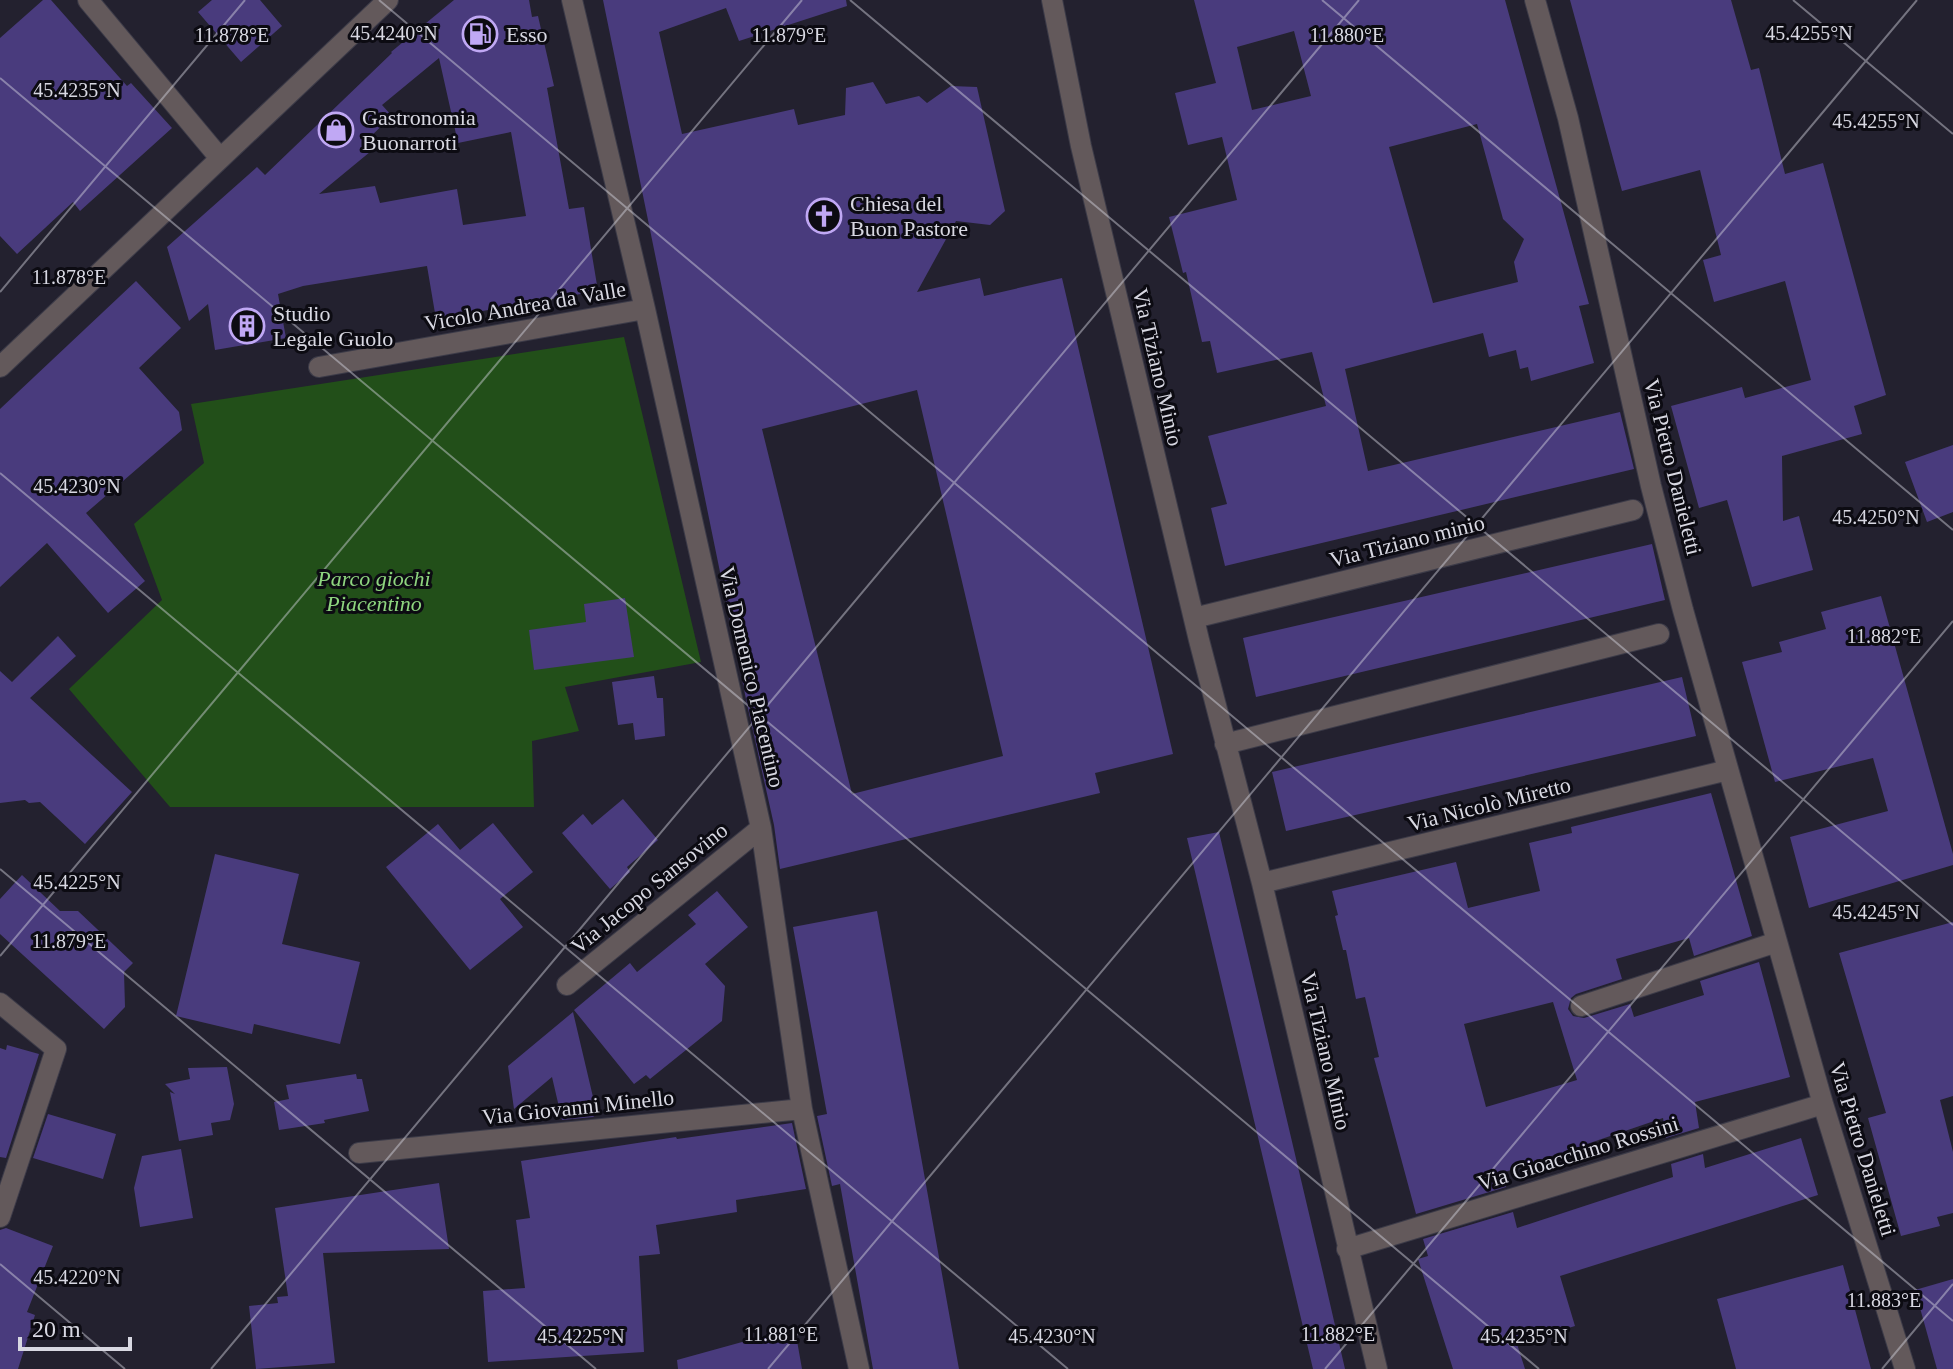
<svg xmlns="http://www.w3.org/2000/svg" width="1953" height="1369" font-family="Georgia,serif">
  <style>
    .green { fill: #224f19 }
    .building { fill: #493b7d; fill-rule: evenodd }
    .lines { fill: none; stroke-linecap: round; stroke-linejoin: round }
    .minor-casing { stroke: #3c3b48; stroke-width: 22 }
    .minor { stroke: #63595b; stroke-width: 20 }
    .ticks { fill: none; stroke: #d8d8e2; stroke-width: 2; stroke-opacity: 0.45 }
    .labels { text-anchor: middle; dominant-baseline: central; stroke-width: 6; stroke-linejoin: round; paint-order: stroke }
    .poi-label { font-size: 22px; fill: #d8d8e2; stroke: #0c0b12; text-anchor: start }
    .street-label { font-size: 22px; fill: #d8d8e2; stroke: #0c0b12 }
    .park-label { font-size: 22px; font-style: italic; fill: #8ed57f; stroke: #0c0b12 }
    .ticks-label { font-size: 20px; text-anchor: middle; fill: #d8d8e2; stroke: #0c0b12; stroke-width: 6; stroke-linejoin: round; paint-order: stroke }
  </style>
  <rect width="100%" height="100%" fill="#23212f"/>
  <!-- green -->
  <path class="green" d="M624,337L701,662L565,687L579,731L532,741L534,807H170L69,689L162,600L134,524L204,463L191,404Z"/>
  <!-- building -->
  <path class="building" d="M43,0H51L127,86L131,83L172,128L80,211L73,202L17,254L0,236V38Z
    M212,0H260L282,26L241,62L198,12Z
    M454,0H529L532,17L538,16L554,86L547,88L569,209L584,207L598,291L436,319L427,266L303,286L278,294L286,338L215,350L208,304L189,321L167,247L257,167L265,175L392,53L391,52ZM439,58L458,143L511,132L526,216L463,225L457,189L380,203L375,186L319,194L376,147L368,139L392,116L382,105Z
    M603,0H846L847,6L739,41L726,8L659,32L682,134L794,109L798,125L845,115L846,88L873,82L886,104L919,96L927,103L951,86L977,87L1005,211L990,225L956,221L917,292L980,278L984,296L1062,278L1173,754L1095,773L1100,793L780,869L774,825L747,704ZM917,390L1003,756L852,794L762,429Z
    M1194,0H1505L1589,304L1579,306L1594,363L1531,381L1528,367L1520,369L1516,350L1489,357L1483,333L1345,369L1368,471L1620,412L1634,469L1225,566L1211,508L1227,504L1208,436L1326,406L1312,352L1217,373L1210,341L1202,342L1186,272L1183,273L1169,217L1237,200L1222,137L1188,145L1175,93L1216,83ZM1294,31L1311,96L1252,110L1237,47ZM1477,124L1503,219L1524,239L1514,262L1518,282L1433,303L1389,147Z
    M1570,0H1731L1751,70L1759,68L1785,174L1823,163L1886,395L1854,406L1862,434L1782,456L1783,521L1799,516L1813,570L1752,587L1727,500L1699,508L1671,406L1742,387L1745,398L1811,380L1785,281L1714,302L1703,260L1721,255L1700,170L1622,191Z
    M136,281L181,328L139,368L179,412L182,430L86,513L145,581L108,613L47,543L0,587V409Z
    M1953,445V512L1927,522L1905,462Z
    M1652,544L1665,600L1256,697L1243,638Z
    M1881,596L1953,854V865L1809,908L1790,837L1888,811L1873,758L1775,782L1742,662L1782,652L1779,642L1826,629L1821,612Z
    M625,598L634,657L534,670L529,630L586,622L584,604Z
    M58,636L76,656L30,698L132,792L85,844L40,802L29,803L25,800L0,803V671L12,682Z
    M654,676L657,698H663L665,736L635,740L633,723L618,725L612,682Z
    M1682,677L1696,736L1286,831L1272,772Z
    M1711,793L1752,936L1694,956L1689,938L1616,959L1622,979L1576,994L1571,998L1568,1009L1573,1016L1584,1018L1630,1004L1634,1017L1704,995L1700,981L1759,962L1790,1077L1695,1102L1699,1128L1666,1138L1663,1118L1502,1173L1506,1187L1416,1214L1374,1058L1379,1057L1365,997L1356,999L1346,950H1343L1335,916L1338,915L1332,891L1456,862L1468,908L1540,891L1529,843L1572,833L1571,827ZM1553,1002L1577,1080L1486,1107L1464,1024Z
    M623,799L658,840L627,867L630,872L610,889L562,833L583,814L592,825Z
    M493,823L533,872L500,899L523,927L470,970L386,867L438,824L460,850Z
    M1219,832L1323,1273L1345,1369H1313L1187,838Z
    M215,854L299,874L282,944L360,962L340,1044L254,1024L252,1034L176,1016Z
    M22,875L60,911H78L133,963L124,972L125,1007L104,1029L0,934V899Z
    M717,891L748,927L705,964L725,986L722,1021L650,1079L646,1075L634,1084L574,1010L630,963L637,972L696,924L688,915Z
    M877,911L959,1369H873L840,1184L832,1186L817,1116L827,1114L793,927Z
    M1953,922V1096L1940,1100L1953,1152V1213L1937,1217L1940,1226L1901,1236L1868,1118L1886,1113L1839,953Z
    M573,1012L597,1114L593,1117L562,1120L552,1077L514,1109L508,1066Z
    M7,1045L39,1054L6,1158L0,1157V1048L6,1050Z
    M227,1067L234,1104L230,1120L211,1123L213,1135L179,1141L170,1092L175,1094L165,1084L190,1079L188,1068Z
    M356,1074L357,1079H362L369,1111L324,1120L325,1123L279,1130L274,1102L289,1099L286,1085Z
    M48,1114L116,1134L103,1179L33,1158Z
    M792,1123L806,1189L736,1200L737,1212L656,1225L660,1254L639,1256L644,1352L488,1362L483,1291L525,1288L516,1220L530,1218L521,1161L676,1137L677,1139Z
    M1801,1138L1818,1195L1560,1276L1575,1326L1517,1344L1525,1369H1453L1418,1259L1428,1256L1423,1239L1513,1212L1517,1228L1673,1177L1671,1164L1703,1154L1705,1168Z
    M181,1149L193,1218L140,1227L134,1188L142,1156Z
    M439,1183L449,1249L323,1253L335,1363L256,1369L249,1306L278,1303L277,1297L288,1296L275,1208Z
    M6,1228L53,1246L27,1312L35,1315L18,1369H0V1230Z
    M1843,1265L1871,1369H1736L1717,1299Z
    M1953,1279V1369H1937L1915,1290Z
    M796,1335L802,1369H678L677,1360L753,1339Z"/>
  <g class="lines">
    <!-- minor casing -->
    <g class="minor-casing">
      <path id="minor" d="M88,0L219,157
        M572,0L645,309L761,828L802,1109L859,1369
        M1052,0L1081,146L1199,640L1262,883L1377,1369
        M1535,0L1568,118L1651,486L1683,610L1823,1104L1905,1369
        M0,367L388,0
        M319,367L645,309
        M1194,618L1633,510
        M1225,744L1659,634
        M1262,883L1728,770
        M567,985L761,828
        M0,1003L56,1049L0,1217
        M1581,1006L1777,942
        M359,1153L802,1109
        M1347,1249L1823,1104"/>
    </g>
    <!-- minor -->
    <use href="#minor" class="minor"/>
  </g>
  <!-- ticks -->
  <path class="ticks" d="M379,0L1953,1321M850,0L1953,925M1322,0L1953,530M1793,0L1953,134M0,78L1539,1369M0,292L245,0M0,473L1068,1369M0,869L596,1369M0,956L802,0M0,1264L125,1369M211,1369L1359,0M768,1369L1917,0M1325,1369L1953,621M1882,1369L1953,1284"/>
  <!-- icons -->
  <defs>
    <g id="fuel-ring" transform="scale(1.8)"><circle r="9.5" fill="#0c0b12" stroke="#c0a8f4" stroke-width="1.5"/><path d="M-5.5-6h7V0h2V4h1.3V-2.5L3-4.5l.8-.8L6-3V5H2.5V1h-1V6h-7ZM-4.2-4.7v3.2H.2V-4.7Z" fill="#c0a8f4"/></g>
    <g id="shop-ring" transform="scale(1.8)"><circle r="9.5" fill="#0c0b12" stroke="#c0a8f4" stroke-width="1.5"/><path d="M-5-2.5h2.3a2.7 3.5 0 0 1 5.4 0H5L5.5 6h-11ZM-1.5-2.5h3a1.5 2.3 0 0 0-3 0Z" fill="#c0a8f4"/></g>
    <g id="church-ring" transform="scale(1.8)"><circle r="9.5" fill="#0c0b12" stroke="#c0a8f4" stroke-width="1.5"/><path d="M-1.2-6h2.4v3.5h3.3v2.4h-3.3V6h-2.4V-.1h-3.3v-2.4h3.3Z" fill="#c0a8f4"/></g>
    <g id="building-ring" transform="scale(1.8)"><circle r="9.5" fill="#0c0b12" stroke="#c0a8f4" stroke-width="1.5"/><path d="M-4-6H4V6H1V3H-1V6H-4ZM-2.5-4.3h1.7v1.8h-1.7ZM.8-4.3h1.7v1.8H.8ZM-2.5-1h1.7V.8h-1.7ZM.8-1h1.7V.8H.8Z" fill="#c0a8f4"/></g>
  </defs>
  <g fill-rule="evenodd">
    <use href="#fuel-ring" x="480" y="34"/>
    <use href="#shop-ring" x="336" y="130"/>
    <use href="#church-ring" x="824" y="216"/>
    <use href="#building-ring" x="247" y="326"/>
  </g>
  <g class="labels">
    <!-- poi labels -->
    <g class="poi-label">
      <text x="506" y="34">Esso</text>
      <text x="362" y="117">Gastronomia<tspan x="362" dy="25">Buonarroti</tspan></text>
      <text x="850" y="203">Chiesa del<tspan x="850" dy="25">Buon Pastore</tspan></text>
      <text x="273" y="313">Studio<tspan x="273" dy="25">Legale Guolo</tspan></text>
    </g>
    <!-- street labels -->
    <g class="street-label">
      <text transform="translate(525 306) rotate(-10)">Vicolo Andrea da Valle</text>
      <text transform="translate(1158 367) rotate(77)">Via Tiziano Minio</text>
      <text transform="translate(1673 467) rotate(76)">Via Pietro Danieletti</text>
      <text transform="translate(1407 541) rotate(-14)">Via Tiziano minio</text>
      <text transform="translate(752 677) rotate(77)">Via Domenico Piacentino</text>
      <text transform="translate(1489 804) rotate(-14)">Via Nicolò Miretto</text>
      <text transform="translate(649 888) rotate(-39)">Via Jacopo Sansovino</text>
      <text transform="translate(1326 1051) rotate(77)">Via Tiziano Minio</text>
      <text transform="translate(578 1107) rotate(-6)">Via Giovanni Minello</text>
      <text transform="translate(1863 1149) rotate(73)">Via Pietro Danieletti</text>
      <text transform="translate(1578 1153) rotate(-17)">Via Gioacchino Rossini</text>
    </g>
    <!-- park labels -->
    <g class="park-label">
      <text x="374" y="578">Parco giochi<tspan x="374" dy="25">Piacentino</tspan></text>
    </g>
  </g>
  <g class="ticks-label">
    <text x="394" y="40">45.4240°N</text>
    <text x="1809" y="40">45.4255°N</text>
    <text x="232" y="42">11.878°E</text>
    <text x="789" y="42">11.879°E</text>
    <text x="1347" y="42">11.880°E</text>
    <text x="77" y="97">45.4235°N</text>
    <text x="1876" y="128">45.4255°N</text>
    <text x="69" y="284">11.878°E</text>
    <text x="77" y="493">45.4230°N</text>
    <text x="1876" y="524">45.4250°N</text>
    <text x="1884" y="643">11.882°E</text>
    <text x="77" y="889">45.4225°N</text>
    <text x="1876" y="919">45.4245°N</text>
    <text x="69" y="948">11.879°E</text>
    <text x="77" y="1284">45.4220°N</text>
    <text x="1884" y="1307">11.883°E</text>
    <text x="781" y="1341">11.881°E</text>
    <text x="1338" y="1341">11.882°E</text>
    <text x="581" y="1343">45.4225°N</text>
    <text x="1052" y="1343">45.4230°N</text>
    <text x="1524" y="1343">45.4235°N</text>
  </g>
  <!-- scale -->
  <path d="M20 1337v12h110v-12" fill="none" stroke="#d8d8e2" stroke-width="4"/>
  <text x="32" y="1337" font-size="24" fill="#d8d8e2" stroke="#0c0b12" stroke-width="6" paint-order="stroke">20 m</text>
</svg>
